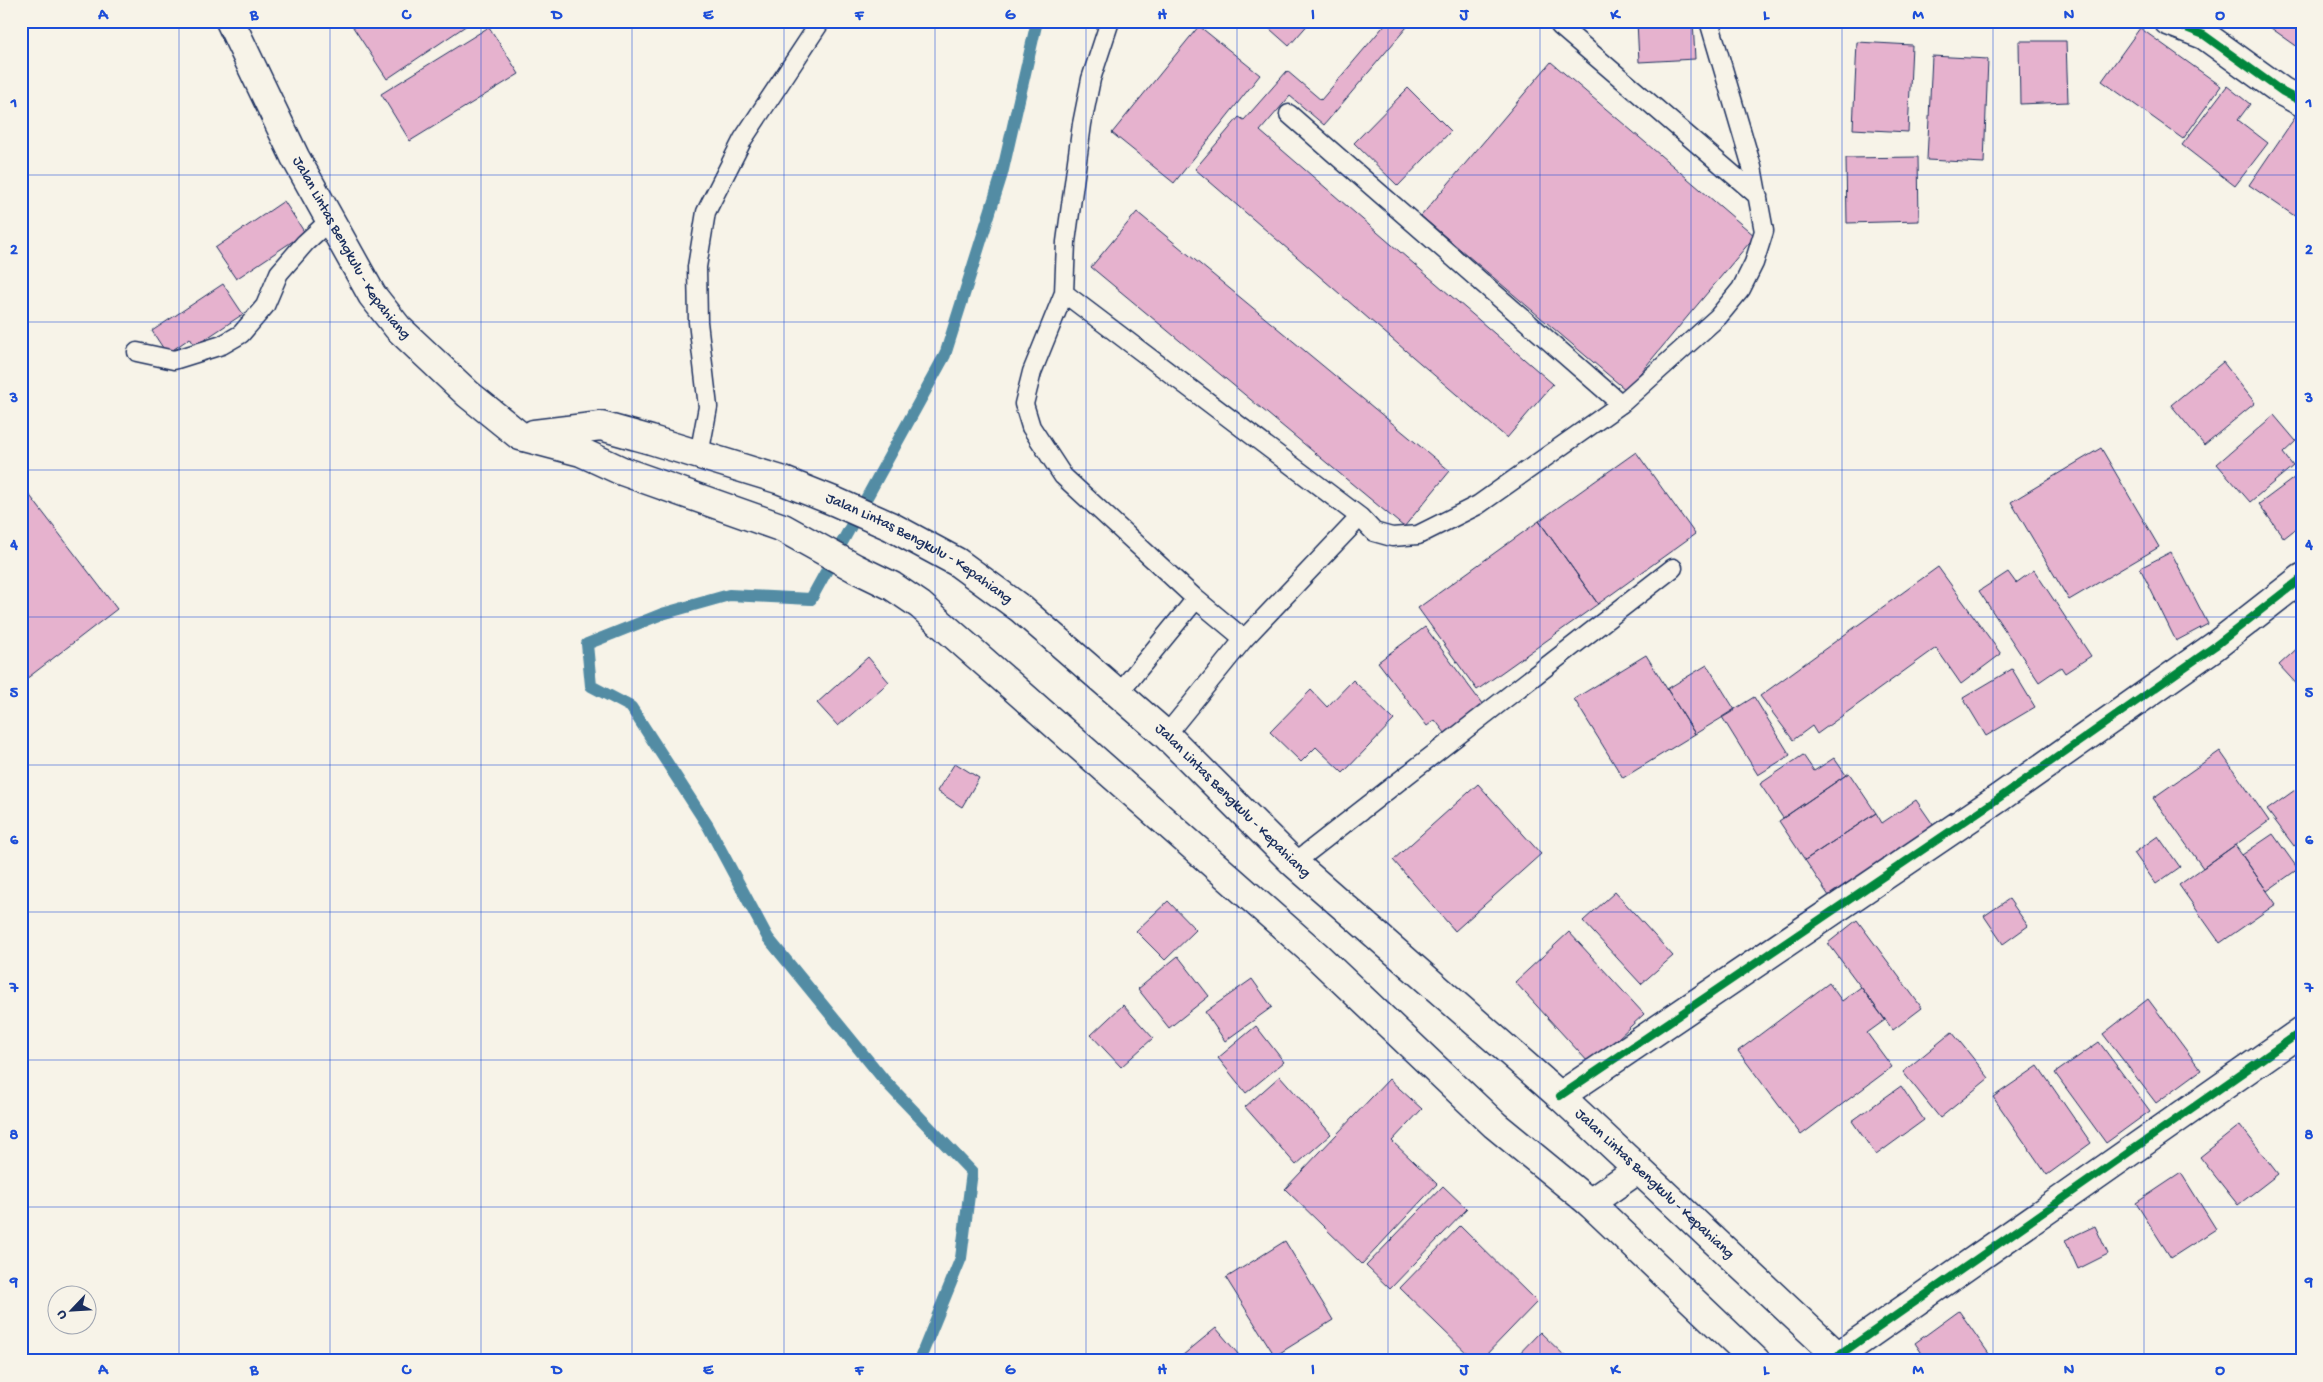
<svg xmlns="http://www.w3.org/2000/svg" width="2323" height="1382" font-family="'Gochi Hand',sans-serif">
  <style>
    .lines { fill: none; stroke-linecap: round; stroke-linejoin: round }
    .stream { stroke: #538ca4; stroke-width: 12 }
    .building { fill: #e6b2ce; stroke: #1b2f5e }
    .service-casing { stroke: #1b2f5e; stroke-width: 21 }
    .minor-casing { stroke: #1b2f5e; stroke-width: 31 }
    .trunk-casing { stroke: #1b2f5e; stroke-width: 31 }
    .service { stroke: #f7f3e8; stroke-width: 18 }
    .minor { stroke: #f7f3e8; stroke-width: 28 }
    .trunk { stroke: #f7f3e8; stroke-width: 28 }
    .cycleway-casing { stroke: #f7f3e8; stroke-width: 11 }
    .cycleway { stroke: #00873e; stroke-width: 8 }
    .grid { fill: none; stroke: #1d4ed8; stroke-width: 1; stroke-opacity: 0.55 }
    .labels { text-anchor: middle; dominant-baseline: central; stroke-width: 5; stroke-linejoin: round; paint-order: stroke }
    .street-label { font-size: 15px; fill: #1b2f5e; stroke: #f7f3e8 }
    .neatline { fill: none; stroke: #1d4ed8; stroke-width: 2 }
    .grid-label { font-size: 16px; text-anchor: middle; font-weight: bold; fill: #1d4ed8 }
  </style>
  <rect width="100%" height="100%" fill="#f7f3e8"/>
  <filter id="ink" filterUnits="userSpaceOnUse"><feTurbulence type="fractalNoise" baseFrequency=".02" numOctaves="2"/><feDisplacementMap in="SourceGraphic" scale="10" xChannelSelector="R" yChannelSelector="G"/><feConvolveMatrix kernelMatrix="1 2 1 2 8 2 1 2 1" color-interpolation-filters="sRGB"/></filter>
  <g filter="url(#ink)">
    <g class="lines">
      <!-- stream -->
      <path class="stream" d="M919,1361L961,1258L972,1172L885,1081L768,938L708,826L631,707L591,686L587,644L662,614L729,595L811,599L945,355L1002,174L1037,21"/>
    </g>
    <!-- building -->
    <path class="building" d="M349,21H473L387,79Z
      M1261,21H1311L1289,46Z
      M1388,21H1412L1324,125L1290,96L1260,131L1553,384L1507,438L1195,169L1239,117L1244,120L1287,71L1321,100Z
      M1637,21H1693L1695,59L1639,62Z
      M2276,21H2302V50L2271,28Z
      M1199,26L1260,75L1174,183L1112,133Z
      M489,27L519,74L410,141L381,94Z
      M2140,28L2221,86L2183,139L2102,81Z
      M2019,41H2066L2068,102L2020,104Z
      M1857,42L1912,45L1908,132L1853,129Z
      M1932,56L1988,59L1984,163L1927,160Z
      M1551,62L1755,236L1626,390L1421,216Z
      M2227,86L2250,104L2238,120L2268,143L2235,186L2182,145Z
      M1408,88L1451,131L1398,186L1354,143Z
      M2298,113L2302,116V221L2249,185Z
      M1918,157L1919,221L1847,223L1846,158Z
      M284,201L305,233L236,279L215,248Z
      M1137,212L1450,471L1404,527L1091,267Z
      M223,284L243,314L195,346L190,338L167,354L152,331Z
      M2223,362L2255,403L2204,445L2171,405Z
      M2274,415L2296,441L2283,453L2293,466L2250,502L2217,464Z
      M2101,448L2159,547L2069,600L2011,502Z
      M1636,452L1695,534L1598,604L1539,521Z
      M2302,472V524L2284,538L2259,504Z
      M21,484L117,609L21,683Z
      M1539,521L1598,604L1477,690L1418,608Z
      M2171,552L2208,624L2176,641L2140,568Z
      M1938,567L2001,654L1961,684L1936,648L1817,734L1812,726L1793,740L1760,696Z
      M2034,570L2091,656L2065,673L2061,667L2039,682L1979,591L2008,572L2016,583Z
      M1425,627L1483,705L1445,733L1435,720L1427,726L1378,662Z
      M2302,644V690L2279,665Z
      M1646,655L1695,734L1623,778L1574,699Z
      M868,657L889,682L838,726L817,703Z
      M1707,665L1735,710L1695,734L1667,689Z
      M2012,669L2035,707L1986,736L1963,698Z
      M1353,680L1394,720L1343,773L1316,747L1301,762L1270,732L1311,690L1327,707Z
      M1754,697L1790,755L1758,775L1722,717Z
      M2220,751L2269,821L2203,868L2153,798Z
      M1803,755L1814,771L1834,758L1846,775L1783,818L1760,784Z
      M955,763L979,778L962,807L937,791Z
      M1849,773L1876,813L1805,860L1779,821Z
      M1478,784L1541,854L1455,931L1393,860Z
      M2302,785V841L2294,846L2267,810Z
      M1916,800L1936,829L1835,905L1805,860L1876,813L1882,823Z
      M2273,834L2298,869L2267,891L2242,855Z
      M2158,836L2180,867L2156,884L2134,853Z
      M2235,845L2276,904L2220,943L2179,885Z
      M1615,892L1673,956L1641,984L1583,921Z
      M2009,899L2028,926L2003,944L1984,916Z
      M1168,901L1196,930L1165,960L1136,931Z
      M1857,920L1922,1008L1893,1030L1828,943Z
      M1569,932L1644,1014L1590,1064L1515,982Z
      M1178,956L1209,996L1169,1028L1138,989Z
      M1252,979L1272,1007L1225,1041L1205,1012Z
      M1829,983L1842,1001L1861,987L1885,1020L1867,1033L1892,1067L1801,1135L1738,1051Z
      M2148,999L2201,1070L2156,1103L2103,1034Z
      M1123,1005L1153,1038L1121,1067L1091,1035Z
      M1256,1026L1284,1062L1246,1093L1218,1058Z
      M1952,1032L1989,1078L1940,1118L1903,1072Z
      M2099,1042L2150,1111L2106,1143L2055,1073Z
      M2038,1066L2091,1143L2047,1175L1993,1097Z
      M1280,1076L1331,1134L1296,1165L1245,1107Z
      M1389,1079L1422,1109L1392,1141L1437,1184L1362,1264L1285,1189Z
      M1901,1086L1924,1120L1876,1155L1852,1121Z
      M2240,1125L2278,1174L2238,1205L2200,1157Z
      M2181,1173L2216,1229L2171,1258L2136,1203Z
      M1443,1186L1467,1209L1390,1289L1366,1266Z
      M1460,1226L1537,1302L1480,1361H1475L1400,1288Z
      M2095,1226L2108,1254L2078,1269L2065,1240Z
      M1285,1241L1333,1320L1275,1356L1226,1278Z
      M1959,1311L1994,1361H1927L1915,1343Z
      M1216,1328L1244,1361H1178L1177,1360Z
      M1540,1332L1570,1361H1512Z"/>
    <g class="lines">
      <!-- service casing -->
      <g class="service-casing">
        <path id="service" d="M1110,21L1091,79L1082,124L1066,242L1064,293L1032,372L1024,404L1031,427L1063,476L1196,599L1244,639
          M1560,26L1758,196
          M1289,114L1621,404
          M1064,293L1360,517L1374,532L1392,537L1418,535L1478,505L1621,404L1718,317L1741,289L1754,263L1764,231L1752,167L1709,21
          M137,352L174,360L222,345L241,334L265,306L279,273L305,243L330,220
          M699,455L708,407L698,322L697,267L706,212L743,139L821,21
          M1119,693L1196,599
          M1166,735L1244,639L1360,517
          M1294,863L1673,568"/>
      </g>
      <!-- minor casing -->
      <g class="minor-casing">
        <path id="minor" d="M2168,21L2204,35L2283,92L2302,102
          M1560,1096L1999,798L2215,646L2302,578
          M1838,1356L2302,1031"/>
      </g>
      <!-- trunk casing -->
      <g class="trunk-casing">
        <g id="trunk">
          <path id="s1" d="M230,21L295,157L372,295L398,328L468,394L520,436L581,452L622,471L783,528L855,568L892,586L920,605L1315,954L1495,1125L1590,1203L1756,1361"/>
          <path id="s2" d="M534,434L601,426L651,440L781,480L836,502L890,526L957,562L1021,609L1166,735L1294,863L1560,1096L1843,1361"/>
          <path d="M1590,1203L1637,1170"/>
        </g>
      </g>
      <!-- service -->
      <use href="#service" class="service"/>
      <!-- minor -->
      <use href="#minor" class="minor"/>
      <!-- trunk -->
      <use href="#trunk" class="trunk"/>
      <!-- cycleway casing -->
      <g class="cycleway-casing">
        <path id="cycleway" d="M2168,21L2204,35L2283,92L2302,102
          M1560,1096L1999,798L2215,646L2302,578
          M1838,1356L2302,1031"/>
      </g>
      <!-- cycleway -->
      <use href="#cycleway" class="cycleway"/>
    </g>
  </g>
  <!-- grid -->
  <path class="grid" d="M179,21V1361M330,21V1361M481,21V1361M632,21V1361M784,21V1361M935,21V1361M1086,21V1361M1237,21V1361M1388,21V1361M1540,21V1361M1691,21V1361M1842,21V1361M1993,21V1361M2144,21V1361M21,175H2302M21,322H2302M21,470H2302M21,617H2302M21,765H2302M21,912H2302M21,1060H2302M21,1207H2302"/>
  <g class="labels">
    <!-- street labels -->
    <g class="street-label">
      <text stroke="none"><textPath href="#s1" startOffset="258">Jalan Lintas Bengkulu - Kepahiang</textPath></text>
      <text stroke="none"><textPath href="#s2" startOffset="410">Jalan Lintas Bengkulu - Kepahiang</textPath></text>
      <text stroke="none"><textPath href="#s2" startOffset="815">Jalan Lintas Bengkulu - Kepahiang</textPath></text>
      <text stroke="none"><textPath href="#s2" startOffset="1385">Jalan Lintas Bengkulu - Kepahiang</textPath></text>
    </g>
  </g>
  <!-- margin -->
  <rect width="2323" height="1382" fill="none" stroke="#f7f3e8" stroke-width="55"/>
  <!-- north arrow -->
  <g transform="translate(72 1310) rotate(245)"><circle r="24" fill="#f7f3e8" stroke="#9fa5b1"/>
  <path d="M0-4L9 19L0 12L-9 19Z" fill="#1b2f5e"/>
  <text y="-8" font-size="14" font-weight="bold" text-anchor="middle" fill="#1b2f5e">U</text>
  </g>
  <rect x="28" y="28" width="2268" height="1326" class="neatline"/>
  <g class="grid-label">
    <text x="103" y="19">A</text>
    <text x="254" y="19">B</text>
    <text x="406" y="19">C</text>
    <text x="557" y="19">D</text>
    <text x="708" y="19">E</text>
    <text x="859" y="19">F</text>
    <text x="1010" y="19">G</text>
    <text x="1162" y="19">H</text>
    <text x="1313" y="19">I</text>
    <text x="1464" y="19">J</text>
    <text x="1615" y="19">K</text>
    <text x="1766" y="19">L</text>
    <text x="1918" y="19">M</text>
    <text x="2069" y="19">N</text>
    <text x="2220" y="19">O</text>
    <text x="14" y="107">1</text>
    <text x="2309" y="107">1</text>
    <text x="14" y="254">2</text>
    <text x="2309" y="254">2</text>
    <text x="14" y="402">3</text>
    <text x="2309" y="402">3</text>
    <text x="14" y="549">4</text>
    <text x="2309" y="549">4</text>
    <text x="14" y="697">5</text>
    <text x="2309" y="697">5</text>
    <text x="14" y="844">6</text>
    <text x="2309" y="844">6</text>
    <text x="14" y="992">7</text>
    <text x="2309" y="992">7</text>
    <text x="14" y="1139">8</text>
    <text x="2309" y="1139">8</text>
    <text x="14" y="1286">9</text>
    <text x="2309" y="1286">9</text>
    <text x="103" y="1374">A</text>
    <text x="254" y="1374">B</text>
    <text x="406" y="1374">C</text>
    <text x="557" y="1374">D</text>
    <text x="708" y="1374">E</text>
    <text x="859" y="1374">F</text>
    <text x="1010" y="1374">G</text>
    <text x="1162" y="1374">H</text>
    <text x="1313" y="1374">I</text>
    <text x="1464" y="1374">J</text>
    <text x="1615" y="1374">K</text>
    <text x="1766" y="1374">L</text>
    <text x="1918" y="1374">M</text>
    <text x="2069" y="1374">N</text>
    <text x="2220" y="1374">O</text>
  </g>
</svg>
